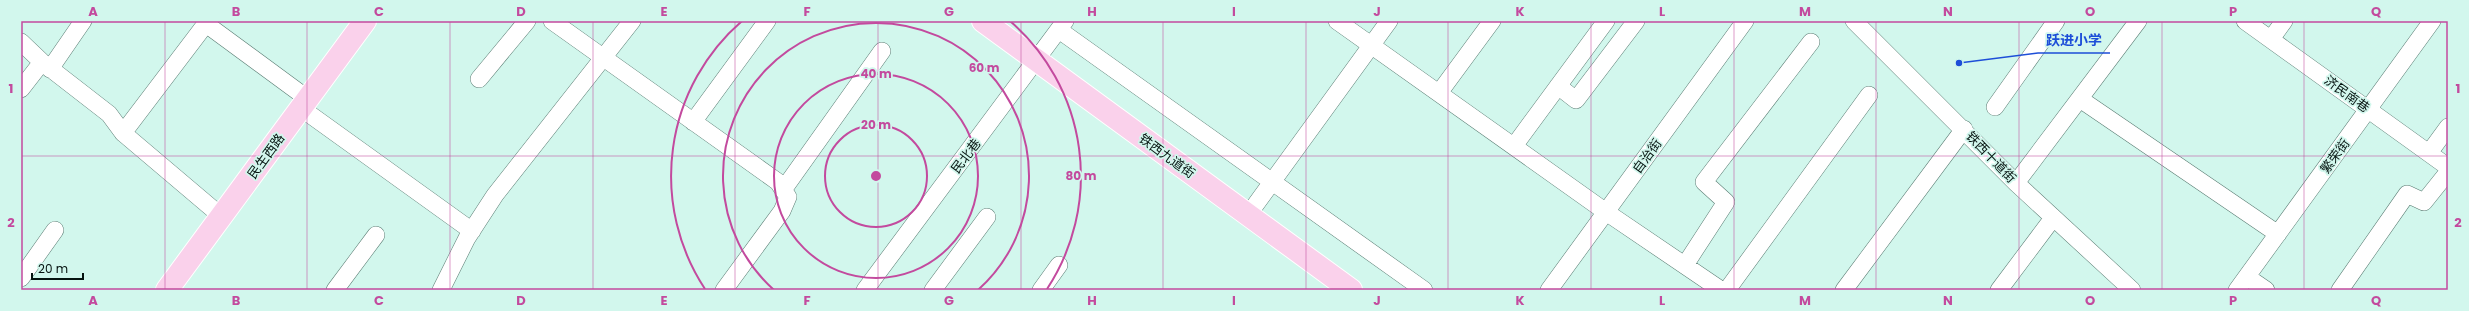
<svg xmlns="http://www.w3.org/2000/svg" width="2469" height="311" font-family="Poppins,'Noto Sans SC',sans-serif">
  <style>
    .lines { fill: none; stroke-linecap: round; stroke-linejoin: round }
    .minor-casing { stroke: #5a7c73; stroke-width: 18 }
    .major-casing { stroke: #fff; stroke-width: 24 }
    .minor { stroke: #fff; stroke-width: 17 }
    .major { stroke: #fad1eb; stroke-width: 22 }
    .grid { fill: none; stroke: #c34a9e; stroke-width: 1; stroke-opacity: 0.55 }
    .ring { fill: none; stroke: #c34a9e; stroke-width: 2 }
    .labels { text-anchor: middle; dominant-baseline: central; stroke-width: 3.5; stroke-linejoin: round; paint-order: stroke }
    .street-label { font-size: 13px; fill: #061310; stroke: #d2f7ed }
    .centre { fill: #c34a9e; stroke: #d2f7ed; stroke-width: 2 }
    .ring-label { font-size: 12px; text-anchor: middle; font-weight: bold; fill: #c34a9e; stroke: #d2f7ed; stroke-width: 3.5; stroke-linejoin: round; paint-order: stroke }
    .leader { fill: none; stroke: #1d4ed8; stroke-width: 1.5 }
    .callout-dot { fill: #1d4ed8; stroke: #d2f7ed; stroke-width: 1.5 }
    .callout-label { font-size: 14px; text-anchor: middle; font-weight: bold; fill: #1d4ed8; stroke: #d2f7ed; stroke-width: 3.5; stroke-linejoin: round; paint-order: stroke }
    .neatline { fill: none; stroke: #c34a9e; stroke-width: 1.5 }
    .grid-label { font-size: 13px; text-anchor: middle; font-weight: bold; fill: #c34a9e }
  </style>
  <rect width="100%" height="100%" fill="#d2f7ed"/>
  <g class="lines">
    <!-- minor casing -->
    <g class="minor-casing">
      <path id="minor" d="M552,21L778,182L788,197L782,211L724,290
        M1337,21L1606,212L1721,290
        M1854,21L2016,183L2132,290
        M2245,21L2448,167
        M206,24L308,99
        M1059,30L1424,290
        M2271,39L2284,21
        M21,42L42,62L109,114L123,133L221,216
        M50,69L83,21
        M479,79L527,21
        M1558,86L1576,100L1636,21
        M21,89L42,62
        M1439,93L1492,21
        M2080,99L2278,234
        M1995,107L2056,21
        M301,108L472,231
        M693,122L767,21
        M123,133L208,21
        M1514,146L1606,21
        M2429,153L2448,127
        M2016,183L2138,21
        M783,190L882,51
        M1248,215L1389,21
        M1685,265L1726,202L1704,182L1811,42
        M2247,277L2266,290
        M21,278L55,230
        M335,290L376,235
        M441,290L467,238L495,195L632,21
        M865,290L1065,21
        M933,290L987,217
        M1041,290L1059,265
        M1549,290L1745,21
        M1727,290L1869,95
        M1844,290L1964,129
        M1999,290L2053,218
        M2237,290L2432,21
        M2340,290L2407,194L2424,202L2448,172"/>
    </g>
    <!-- major casing -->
    <g class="major-casing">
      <path id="major" d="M983,21L1351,290
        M167,290L365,21"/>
    </g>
    <!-- minor -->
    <use href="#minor" class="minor"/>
    <!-- major -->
    <use href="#major" class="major"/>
  </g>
  <!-- grid -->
  <path class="grid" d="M165,21V290M307,21V290M450,21V290M593,21V290M735,21V290M878,21V290M1021,21V290M1163,21V290M1306,21V290M1448,21V290M1591,21V290M1734,21V290M1876,21V290M2019,21V290M2162,21V290M2304,21V290M21,156H2448"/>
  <!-- distance rings -->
  <g class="ring">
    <circle cx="876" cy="176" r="51"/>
    <circle cx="876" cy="176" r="102"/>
    <path d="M774 290A153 153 0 1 1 978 290"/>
    <path d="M705 289A205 205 0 0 1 742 21M1010 21A205 205 0 0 1 1047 289"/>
  </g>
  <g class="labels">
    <!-- street labels -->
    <g class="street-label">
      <text transform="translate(2347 94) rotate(36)">济民南巷</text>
      <text transform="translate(266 156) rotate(-54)">民生西路</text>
      <text transform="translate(966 156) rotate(-53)">民北巷</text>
      <text transform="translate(1167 156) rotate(36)">铁西九道街</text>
      <text transform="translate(1647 156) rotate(-54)">自治街</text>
      <text transform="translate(2335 156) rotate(-54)">繁荣街</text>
      <text transform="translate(1991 157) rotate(46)">铁西十道街</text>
    </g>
  </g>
  <circle cx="876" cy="176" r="6" class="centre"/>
  <g class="ring-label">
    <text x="984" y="72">60 m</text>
    <text x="876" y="78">40 m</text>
    <text x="876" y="129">20 m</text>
    <text x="1081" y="180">80 m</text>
  </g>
  <!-- callouts -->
  <path class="leader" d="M1959 63L2038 53H2110"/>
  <circle class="callout-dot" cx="1959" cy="63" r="4"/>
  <g class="callout-label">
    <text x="2074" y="45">跃进小学</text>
  </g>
  <!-- border -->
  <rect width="2469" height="311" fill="none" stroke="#d2f7ed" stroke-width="44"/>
  <!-- scale -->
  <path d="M32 273v6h51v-6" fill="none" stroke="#061310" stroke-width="2"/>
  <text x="38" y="273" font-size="12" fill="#061310" stroke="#d2f7ed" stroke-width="3" paint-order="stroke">20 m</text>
  <rect x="22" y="22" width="2425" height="267" class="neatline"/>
  <g class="grid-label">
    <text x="93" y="16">A</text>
    <text x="236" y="16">B</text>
    <text x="379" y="16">C</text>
    <text x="521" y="16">D</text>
    <text x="664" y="16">E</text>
    <text x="807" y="16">F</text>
    <text x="949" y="16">G</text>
    <text x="1092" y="16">H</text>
    <text x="1234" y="16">I</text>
    <text x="1377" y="16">J</text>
    <text x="1520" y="16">K</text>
    <text x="1662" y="16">L</text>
    <text x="1805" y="16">M</text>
    <text x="1948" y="16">N</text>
    <text x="2090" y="16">O</text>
    <text x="2233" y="16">P</text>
    <text x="2376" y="16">Q</text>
    <text x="11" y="93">1</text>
    <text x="2458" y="93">1</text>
    <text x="11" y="227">2</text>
    <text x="2458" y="227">2</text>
    <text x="93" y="305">A</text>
    <text x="236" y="305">B</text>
    <text x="379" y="305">C</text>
    <text x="521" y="305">D</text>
    <text x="664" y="305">E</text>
    <text x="807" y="305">F</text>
    <text x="949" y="305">G</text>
    <text x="1092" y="305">H</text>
    <text x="1234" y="305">I</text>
    <text x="1377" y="305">J</text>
    <text x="1520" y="305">K</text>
    <text x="1662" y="305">L</text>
    <text x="1805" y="305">M</text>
    <text x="1948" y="305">N</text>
    <text x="2090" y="305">O</text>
    <text x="2233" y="305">P</text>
    <text x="2376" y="305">Q</text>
  </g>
</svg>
